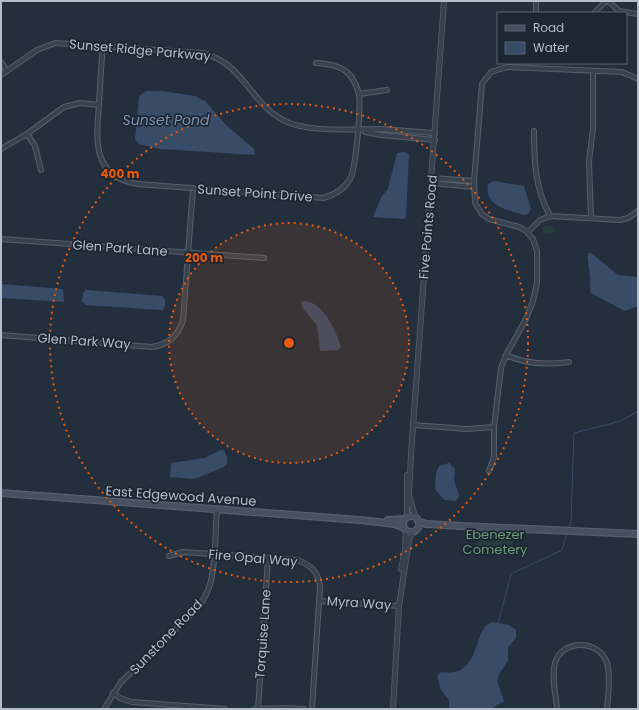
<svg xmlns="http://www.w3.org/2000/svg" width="639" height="710" font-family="Poppins,sans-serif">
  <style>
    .green { fill: #263c3f }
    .water { fill: #394c67 }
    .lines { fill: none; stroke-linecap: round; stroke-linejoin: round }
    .stream { stroke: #394c67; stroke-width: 1 }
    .minor-casing { stroke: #565f6c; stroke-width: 6 }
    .tertiary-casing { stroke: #565f6c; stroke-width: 6 }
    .secondary-casing { stroke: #565f6c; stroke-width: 8 }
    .minor { stroke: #38414e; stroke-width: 4 }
    .tertiary { stroke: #38414e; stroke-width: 4.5 }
    .secondary { stroke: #465061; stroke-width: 5.5 }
    .ring { fill: none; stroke: #e8590c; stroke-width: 2; stroke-dasharray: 2 4 }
    .labels { text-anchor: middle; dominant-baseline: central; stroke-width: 3.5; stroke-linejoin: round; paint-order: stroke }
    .street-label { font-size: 13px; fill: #b4bcc9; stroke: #1d2633 }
    .park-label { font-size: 13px; fill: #6b9a76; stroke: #1d2633 }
    .water-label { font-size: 14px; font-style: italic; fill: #7c92b1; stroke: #1d2633 }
    .centre { fill: #e8590c; stroke: #1d2633; stroke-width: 2 }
    .ring-label { font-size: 12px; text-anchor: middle; font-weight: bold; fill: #e8590c; stroke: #1d2633; stroke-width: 3.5; stroke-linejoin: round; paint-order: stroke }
  </style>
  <rect width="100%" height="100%" fill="#242f3e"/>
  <!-- green -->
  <path class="green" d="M554,225L555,232L544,234L542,227Z
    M477,527L514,529L512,556L476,554Z"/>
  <!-- water -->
  <path class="water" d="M146,91H162L195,96L205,101L225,124L254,149L255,155L161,149L139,144L135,139L139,96Z
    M404,152L409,154L406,217L404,219L373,217L382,196L388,189L397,153Z
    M493,181L524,186L531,209L528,214L524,215C507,209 484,207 488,184Z
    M591,253L618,275L638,277V306L625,311L591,293C589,287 591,283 590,277C590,269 587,262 588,254Z
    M1,284L63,289L64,302L1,298Z
    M86,290L162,296L165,300V306L163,310H160L86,305L82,302L83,293Z
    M305,301C324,303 336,331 341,347L338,350L320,351L317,325L303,309L301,302Z
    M221,450H224L227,457V464L224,467L194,479L170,477L171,463L204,458Z
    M449,463L455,469L454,480L459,496L456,501L444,500L435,489L436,473L439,466Z
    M494,622L509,625L516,630V638L508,647V661L499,674L497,681L504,701L491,709H449V700L441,690L437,676L441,672C484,679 471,624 494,622Z"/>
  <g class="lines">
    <!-- stream -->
    <path class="stream" d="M569,528L571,521L574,433L621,421L638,411
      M498,624L511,574L562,550L567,533"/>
    <!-- minor casing -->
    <g class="minor-casing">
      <path id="minor" d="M608,1L619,11L638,14
        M595,12L606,1
        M536,13V1
        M103,46C101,66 100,85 99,105C96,141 92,177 138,184L323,198C334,195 344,190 350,179C356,168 361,108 359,95C358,88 354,81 350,75C340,65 329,64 316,63
        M1,62L7,71
        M1,75L37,50L55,43L202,53C243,62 250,103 283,120C306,133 353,129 380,129C398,130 417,132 435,133
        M359,94L387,90
        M534,131C534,162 535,188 550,216
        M365,132L381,135L435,140
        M27,134L35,146L41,170
        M1,149L27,134L64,107L80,103L99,105
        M432,178L474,181
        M432,183L473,187
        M591,218L589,162L593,128V71
        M528,232L540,220L550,216L620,220L628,218L638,211
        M1,239L264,258
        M1,335L152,347C169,344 178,336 183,320L193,188
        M506,355C525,364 548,365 569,362
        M413,425L467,429L494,427
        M489,471L494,457V427L501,368L506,355L526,319L533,301L537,283V251L533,239L526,231L519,227L489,219L482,214L475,203L474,181L482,84L491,72L507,67L622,72L638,79
        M169,556L183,552L297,560C311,565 318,572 320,586L312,709
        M319,601L399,606
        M113,693L122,699L132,702L225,709
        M104,709L121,682L195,611C200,605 205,598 208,590C216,572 215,531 217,510
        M255,709L286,708L304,709
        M258,709L268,558
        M557,709C556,695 551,677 555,663C562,639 599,639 607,663C611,676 608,695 607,709"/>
    </g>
    <!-- tertiary casing -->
    <g class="tertiary-casing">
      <path id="tertiary" d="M407,475V517
        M415,517L409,495L411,454L444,1
        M401,569L405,550L406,530
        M393,709L399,606L409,540L413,532"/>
    </g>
    <!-- secondary casing -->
    <g class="secondary-casing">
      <path id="secondary" d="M1,493L360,520L395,524L404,528
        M403 524a8 8 0 1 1 16 0a8 8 0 1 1-16 0Z
        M388,520L405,519
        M418,521L426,524L461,526L638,534"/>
    </g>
    <!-- minor -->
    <use href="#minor" class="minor"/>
    <!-- tertiary -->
    <use href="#tertiary" class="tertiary"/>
    <!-- secondary -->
    <use href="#secondary" class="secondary"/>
  </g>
  <!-- distance rings -->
  <circle cx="289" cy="343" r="120" fill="#e8590c" fill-opacity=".12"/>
  <g class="ring">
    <circle cx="289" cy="343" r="120"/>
    <circle cx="289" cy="343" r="239"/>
  </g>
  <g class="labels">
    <!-- street labels -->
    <g class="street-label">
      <text transform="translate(140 50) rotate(5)">Sunset Ridge Parkway</text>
      <text transform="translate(255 193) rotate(4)">Sunset Point Drive</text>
      <text transform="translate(428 227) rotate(-85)">Five Points Road</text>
      <text transform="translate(120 248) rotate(4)">Glen Park Lane</text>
      <text transform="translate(84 341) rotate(4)">Glen Park Way</text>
      <text transform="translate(181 496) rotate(4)">East Edgewood Avenue</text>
      <text transform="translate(253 558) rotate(5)">Fire Opal Way</text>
      <text transform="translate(359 603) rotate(4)">Myra Way</text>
      <text transform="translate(263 634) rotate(-86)">Torquise Lane</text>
      <text transform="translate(166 637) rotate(-46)">Sunstone Road</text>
    </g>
    <!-- park labels -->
    <g class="park-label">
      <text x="495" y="534">Ebenezer<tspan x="495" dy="15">Cometery</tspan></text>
    </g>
    <!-- water labels -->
    <g class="water-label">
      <text x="166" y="120">Sunset Pond</text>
    </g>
  </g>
  <circle cx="289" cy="343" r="6" class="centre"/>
  <g class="ring-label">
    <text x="120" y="178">400 m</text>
    <text x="204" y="262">200 m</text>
  </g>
  <!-- border -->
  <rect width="639" height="710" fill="none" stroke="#b4bcc9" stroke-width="4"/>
  <!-- legend -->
  <rect x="497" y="12" width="130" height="52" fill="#1d2633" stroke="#59626f"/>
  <rect x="505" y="25" width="20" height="6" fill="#465061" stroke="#59626f"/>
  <text x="533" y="32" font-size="12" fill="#b4bcc9">Road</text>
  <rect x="505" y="42" width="20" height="12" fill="#394c67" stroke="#59626f"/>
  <text x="533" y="52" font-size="12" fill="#b4bcc9">Water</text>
</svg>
